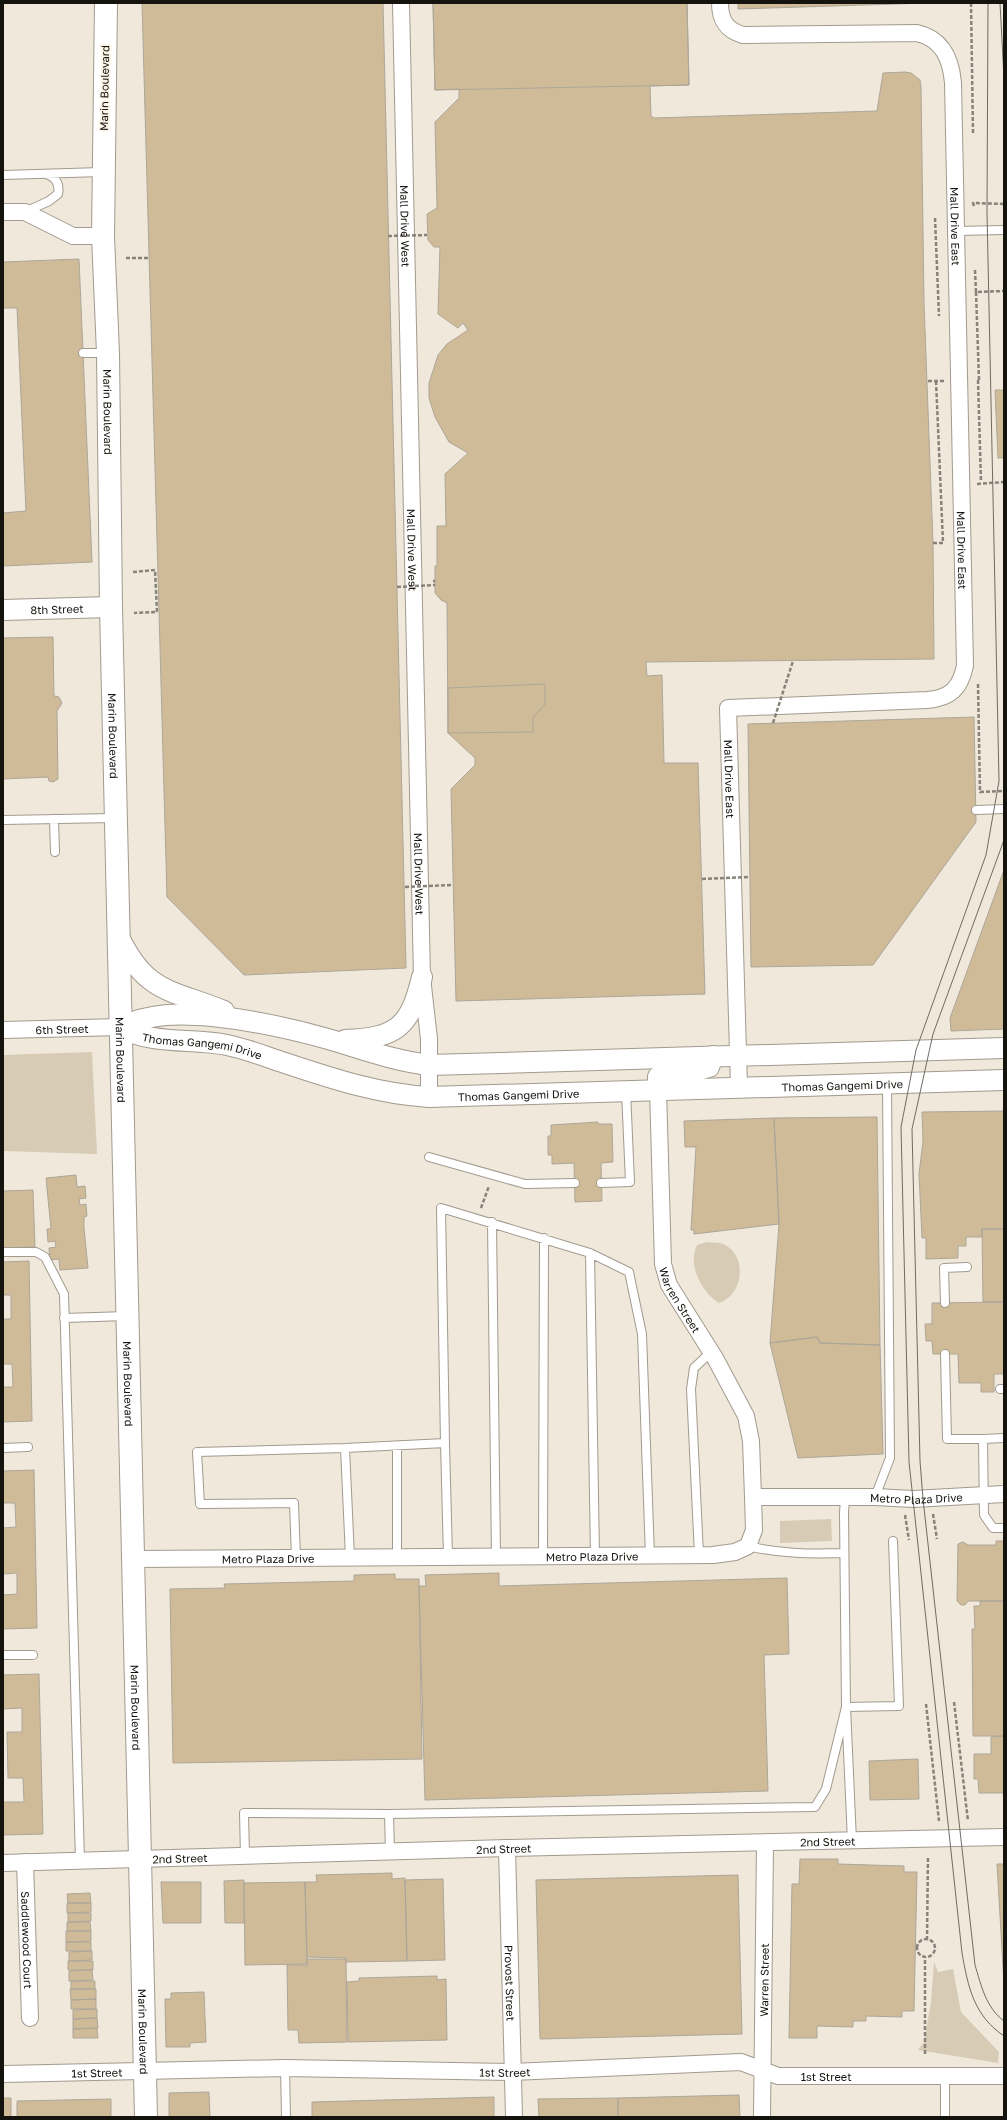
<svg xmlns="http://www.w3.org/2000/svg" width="1007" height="2120" font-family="'Golos Text',sans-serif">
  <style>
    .green { fill: #d8cbb5 }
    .building { fill: #cfbb98; stroke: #ada699 }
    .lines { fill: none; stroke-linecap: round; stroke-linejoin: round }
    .service-casing { stroke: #a29a8e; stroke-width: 10 }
    .minor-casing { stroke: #a29a8e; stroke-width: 18 }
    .tertiary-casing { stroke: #a29a8e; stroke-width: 22 }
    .secondary-casing { stroke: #a29a8e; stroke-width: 24 }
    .path { stroke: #88837a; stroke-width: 2.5; stroke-dasharray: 4 2; stroke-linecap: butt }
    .service { stroke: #fff; stroke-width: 8 }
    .minor { stroke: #fff; stroke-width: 16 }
    .tertiary { stroke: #fff; stroke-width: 20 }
    .secondary { stroke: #fff; stroke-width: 22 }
    .tram { stroke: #706c64; stroke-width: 1 }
    .path-bridge { stroke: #88837a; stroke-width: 2.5; stroke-dasharray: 4 2; stroke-linecap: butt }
    .labels { text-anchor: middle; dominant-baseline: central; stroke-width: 4; stroke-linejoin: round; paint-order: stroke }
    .street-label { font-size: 11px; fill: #15130e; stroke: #fdf5e8 }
  </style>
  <rect width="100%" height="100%" fill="#efe8db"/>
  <!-- green -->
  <path class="green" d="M92,1052L97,1154L3,1151V1055Z
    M707,1242C712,1243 719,1242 723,1244C747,1254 745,1294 719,1303C702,1292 687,1266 697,1245Z
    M831,1519L832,1541L780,1543V1521Z
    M934,1962L938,1972L953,1969L961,2012L999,2052L998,2063L918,2050L924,2042L931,2002Z"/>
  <!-- building -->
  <path class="building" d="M142,3H383L406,968L244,975L167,897Z
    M433,3H687L689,85L650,86L651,116L654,118L877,111L883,73L905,72L911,73L920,80L921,87L924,303L933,543L934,659L646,662L647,676L662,675L664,763H698L705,994L456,1001L451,789L475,765V758L448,733L447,603L441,600L435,593V566H437V526H446L445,474L468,453L449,442L435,417L429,398V383L438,355L447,344L468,330L463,323L458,328L438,314L440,247H434L428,240L427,214L437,208L435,122L459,98V89L435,90Z
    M433,3H687L689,85L435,90Z
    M738,3H928L738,9Z
    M79,259L92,562L3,566V513L26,511L17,308H3V262Z
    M995,390H1004V458H998Z
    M53,637L54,696L59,697L62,703L57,711L58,779L53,782L49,781L48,777L3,779V638Z
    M545,684V704L533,718V732L448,733V688Z
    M974,717L976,822L873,965L751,967L748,724Z
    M1004,870V1029L951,1031L950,1018Z
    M1004,1111V1229H982V1237H966V1246H958V1258L926,1259V1238H922L919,1174L923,1141L922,1112Z
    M877,1117L880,1345L820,1343L817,1337L770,1343L779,1224L774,1118Z
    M774,1118L779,1224L694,1234V1230H691L696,1147H685L684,1121Z
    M598,1122V1124H612L613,1162L601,1163L602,1201L575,1202L574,1163L552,1164V1155H548V1136H551V1125Z
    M76,1175L77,1187L85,1186L86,1198L79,1199L80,1205L86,1204L87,1216L84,1217V1228L88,1268L60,1270L59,1259L50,1260L49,1248L56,1247L55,1241L48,1242L47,1229H51L46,1178Z
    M33,1190L35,1247L3,1248V1191Z
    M982,1229H1004V1302H983Z
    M29,1261L32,1421L3,1422V1387H13L12,1364H3V1319H11V1295H3V1262Z
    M1004,1302V1374H994V1392H981V1383H959L958,1354H933L932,1341H926L925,1324H932V1303Z
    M817,1337L820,1343L880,1345L883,1454L798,1458L770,1343Z
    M34,1470L37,1628L3,1629V1595L17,1594V1573L3,1574V1528L16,1527L15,1503H3V1471Z
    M996,1541H1004V1601H968L965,1605H961L957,1601L958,1544L963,1542L968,1545H996Z
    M499,1573V1586L787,1578L789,1654L764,1655L768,1791L425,1800L419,1586H426L425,1575Z
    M395,1574V1579H419L422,1759L173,1763L170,1589L225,1588L224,1584L354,1581V1575Z
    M980,1601H1004V1736H973L972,1629H975L974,1606H980Z
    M39,1674L43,1834L3,1835V1802H24L23,1778H8L7,1732H22V1708L3,1709V1675Z
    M1004,1736V1793H979L978,1779H974V1754H991V1737Z
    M918,1759L919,1799L870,1800L869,1761Z
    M800,1859H838V1864L904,1866V1872H917L914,2011H902V2017L866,2016V2021H853V2027L817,2026V2038H789L792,1884H799Z
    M997,1864H1004V1984Z
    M392,1873V1879L405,1878L407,1961L346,1962V1958L307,1957L305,1882H317L316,1875Z
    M738,1875L742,2034L540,2039L536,1880Z
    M443,1879L445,1960L407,1961L405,1880Z
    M244,1880V1923H225L224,1881Z
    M161,1882H201V1923H163Z
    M305,1882L307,1964L245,1965L244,1883Z
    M90,1893L91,1903H68L67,1894Z
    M67,1903H91V1912L67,1913Z
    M68,1913H91V1921L68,1922Z
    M67,1922H90L91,1931H67Z
    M66,1931H91V1941L66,1942Z
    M66,1942H91V1951H66Z
    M92,1951V1960L69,1961V1952Z
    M307,1959H346L347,2042L299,2043L298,2030H288L287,1965H307Z
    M68,1961H93V1970H68Z
    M92,1970L93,1980L69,1981V1971Z
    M437,1976V1980L446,1979L447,2040L348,2042L347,1982L359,1981V1978Z
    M71,1981H95V1989H71Z
    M70,1989H96V1999L71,2000Z
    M204,1992L206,2042L190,2043V2047H166L165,1999H171V1993Z
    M96,1999V2009H71V2000Z
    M97,2009V2018L73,2019V2010Z
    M97,2018L98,2028L73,2029V2019Z
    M97,2028L98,2038H73V2029Z
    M209,2092L210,2117H169V2093Z
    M739,2095L740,2117H618V2098Z
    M494,2097V2117H312V2102Z
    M3,2098H11V2117H3Z
    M618,2098V2117H539L538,2099Z
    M111,2099V2117H17V2101Z"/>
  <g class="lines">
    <!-- service casing -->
    <g class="service-casing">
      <path id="service" d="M3,175L102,172
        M25,212L49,201L58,194C60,184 56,177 46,174
        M956,231L1004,230
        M83,353H107
        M976,810L1004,809
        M54,819L55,852
        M3,820L114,818
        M429,1157L525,1184L575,1183
        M601,1183L630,1182L626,1091
        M492,1222L496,1557
        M3,1252H36L45,1257L64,1294L80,1861
        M590,1253L595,1556
        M945,1303L944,1268L967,1267
        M64,1318L127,1316
        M945,1354L947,1439H983
        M1000,1389H1004
        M1004,1438L983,1439L984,1515L993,1528H1004
        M445,1443L448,1557
        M397,1446V1557
        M3,1448L28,1447
        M345,1448L350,1557
        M875,1497L890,1458L887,1084
        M845,1498L844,1513L846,1707L852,1841
        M748,1546C780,1554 811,1554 844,1553
        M699,1555L691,1389L694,1368L711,1352
        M543,1556L544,1238
        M296,1558L294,1503L200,1504L197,1452L345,1448L445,1443L441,1208L590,1253L629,1272L642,1334L650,1556
        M3,1655H33
        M389,1814L390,1852
        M245,1856L244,1813L389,1814L815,1807L826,1789L846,1707L899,1706L893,1541
        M285,2068L286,2117
        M945,2117V2077"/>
    </g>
    <!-- minor casing -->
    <g class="minor-casing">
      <g id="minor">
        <path id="s1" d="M401,3L422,977L429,1039V1097"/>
        <path id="s2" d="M720,3C720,20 726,30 743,35L917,33C943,39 951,59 953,83L965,666C960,688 951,698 927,700L728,708L739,1087"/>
        <path d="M3,212H25L73,236H103"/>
        <path id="s3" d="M3,1030L120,1027"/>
        <path id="s4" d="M658,1089L663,1264L669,1285L715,1358L746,1416L751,1441L753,1497"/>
        <path id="s5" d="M132,1559L713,1555L735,1552L748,1546L754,1530L753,1497H875L913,1499L1004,1494"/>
        <path id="s6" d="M507,1848L514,2117"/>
        <path id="s7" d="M25,1862L30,2018"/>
        <path id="s8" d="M3,1863L507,1848L1004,1837"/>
        <path id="s9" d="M3,2074L285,2068L512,2072L741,2062L778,2076H1004"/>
        <path id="s10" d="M762,2117L765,1844"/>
      </g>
    </g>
    <!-- tertiary casing -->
    <g class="tertiary-casing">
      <g id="tertiary">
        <path id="s11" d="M3,610L111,607"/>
        <path d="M118,935C146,994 170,989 224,1011"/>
        <path id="s12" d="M120,1027C151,1045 192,1038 227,1045C247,1049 266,1057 285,1063C333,1079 379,1094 429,1097L1004,1080"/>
        <path d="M120,1027C151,1013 179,1013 212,1016C251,1020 289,1028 328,1039C362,1049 394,1061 430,1065L1004,1048"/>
        <path d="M345,1040C397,1038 410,1027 422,977"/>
        <path d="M658,1089V1077L665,1074L692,1072L709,1067L713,1056"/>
      </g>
    </g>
    <!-- secondary casing -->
    <g class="secondary-casing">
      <g id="secondary">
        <path id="s13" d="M106,3L103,236L108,353L111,607L146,2117"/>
      </g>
    </g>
    <!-- path -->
    <path class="path" d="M971,3L973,133
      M974,206L973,203L1004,204
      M935,218L939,316
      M126,258H149
      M975,270L976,292
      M978,380L981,482
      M979,380L976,292L1004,291
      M928,381H944
      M977,484L1004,482
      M933,543H943L936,381
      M133,572L155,570L157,612L134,613
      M433,581H435
      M978,684L980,792L1004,791
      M481,1208L489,1186
      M933,1514L937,1539
      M905,1515L909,1540
      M954,1702L968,1821
      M926,1704L939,1821
      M917 1948a9 9 0 1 1 18 0a9 9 0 1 1-18 0Z
      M927,1940L928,1856
      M925,2054V1957"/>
    <!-- service -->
    <use href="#service" class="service"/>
    <!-- minor -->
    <use href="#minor" class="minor"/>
    <!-- tertiary -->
    <use href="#tertiary" class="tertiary"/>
    <!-- secondary -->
    <use href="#secondary" class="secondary"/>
    <!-- tram -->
    <path class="tram" d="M988,3L987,212L999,781L986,855L916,1050L901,1127L909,1462L962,1953C968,1987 974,2016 1004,2036
      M1000,3L1004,78
      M1004,840L933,1034L912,1129L920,1461L923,1499L975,1965C981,1985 986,2008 1004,2021"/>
    <!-- path-bridge -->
    <path class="path-bridge" d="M388,236L427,235
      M397,587L435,585
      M773,723L793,661
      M702,879L750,877
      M405,887L453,885"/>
  </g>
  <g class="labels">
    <!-- street labels -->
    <g class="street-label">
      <text transform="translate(104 88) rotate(-89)">Marin Boulevard</text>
      <text stroke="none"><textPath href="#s1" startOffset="223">Mall Drive West</textPath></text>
      <text stroke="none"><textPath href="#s2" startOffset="427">Mall Drive East</textPath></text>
      <text stroke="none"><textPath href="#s13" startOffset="409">Marin Boulevard</textPath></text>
      <text stroke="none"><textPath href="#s1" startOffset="547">Mall Drive West</textPath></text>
      <text stroke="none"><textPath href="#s2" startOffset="751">Mall Drive East</textPath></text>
      <text stroke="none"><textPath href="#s11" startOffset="54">8th Street</textPath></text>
      <text stroke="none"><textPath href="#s13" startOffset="733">Marin Boulevard</textPath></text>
      <text stroke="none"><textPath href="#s2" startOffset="1193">Mall Drive East</textPath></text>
      <text stroke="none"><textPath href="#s1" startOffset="871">Mall Drive West</textPath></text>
      <text stroke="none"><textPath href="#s3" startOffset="59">6th Street</textPath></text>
      <text stroke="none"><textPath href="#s12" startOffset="85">Thomas Gangemi Drive</textPath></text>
      <text stroke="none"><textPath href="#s13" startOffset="1057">Marin Boulevard</textPath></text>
      <text stroke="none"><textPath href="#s12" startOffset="732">Thomas Gangemi Drive</textPath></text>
      <text stroke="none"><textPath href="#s12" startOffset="408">Thomas Gangemi Drive</textPath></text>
      <text stroke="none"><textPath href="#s4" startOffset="215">Warren Street</textPath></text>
      <text stroke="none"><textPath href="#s13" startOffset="1381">Marin Boulevard</textPath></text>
      <text stroke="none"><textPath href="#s5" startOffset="831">Metro Plaza Drive</textPath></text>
      <text stroke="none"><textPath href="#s5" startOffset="460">Metro Plaza Drive</textPath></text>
      <text stroke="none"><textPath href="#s5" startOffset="136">Metro Plaza Drive</textPath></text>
      <text stroke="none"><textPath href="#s13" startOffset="1705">Marin Boulevard</textPath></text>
      <text stroke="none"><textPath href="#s8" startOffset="825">2nd Street</textPath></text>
      <text stroke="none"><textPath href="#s8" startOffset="501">2nd Street</textPath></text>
      <text stroke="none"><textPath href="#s8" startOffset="177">2nd Street</textPath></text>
      <text stroke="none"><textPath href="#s7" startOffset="78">Saddlewood Court</textPath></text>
      <text stroke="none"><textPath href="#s10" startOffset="137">Warren Street</textPath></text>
      <text stroke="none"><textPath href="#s6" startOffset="135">Provost Street</textPath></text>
      <text stroke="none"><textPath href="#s13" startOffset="2029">Marin Boulevard</textPath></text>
      <text stroke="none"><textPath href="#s9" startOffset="502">1st Street</textPath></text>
      <text stroke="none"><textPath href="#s9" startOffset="94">1st Street</textPath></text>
      <text stroke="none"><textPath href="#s9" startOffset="826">1st Street</textPath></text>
    </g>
  </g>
  <!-- border -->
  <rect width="1007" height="2120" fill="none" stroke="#15130e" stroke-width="8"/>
</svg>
